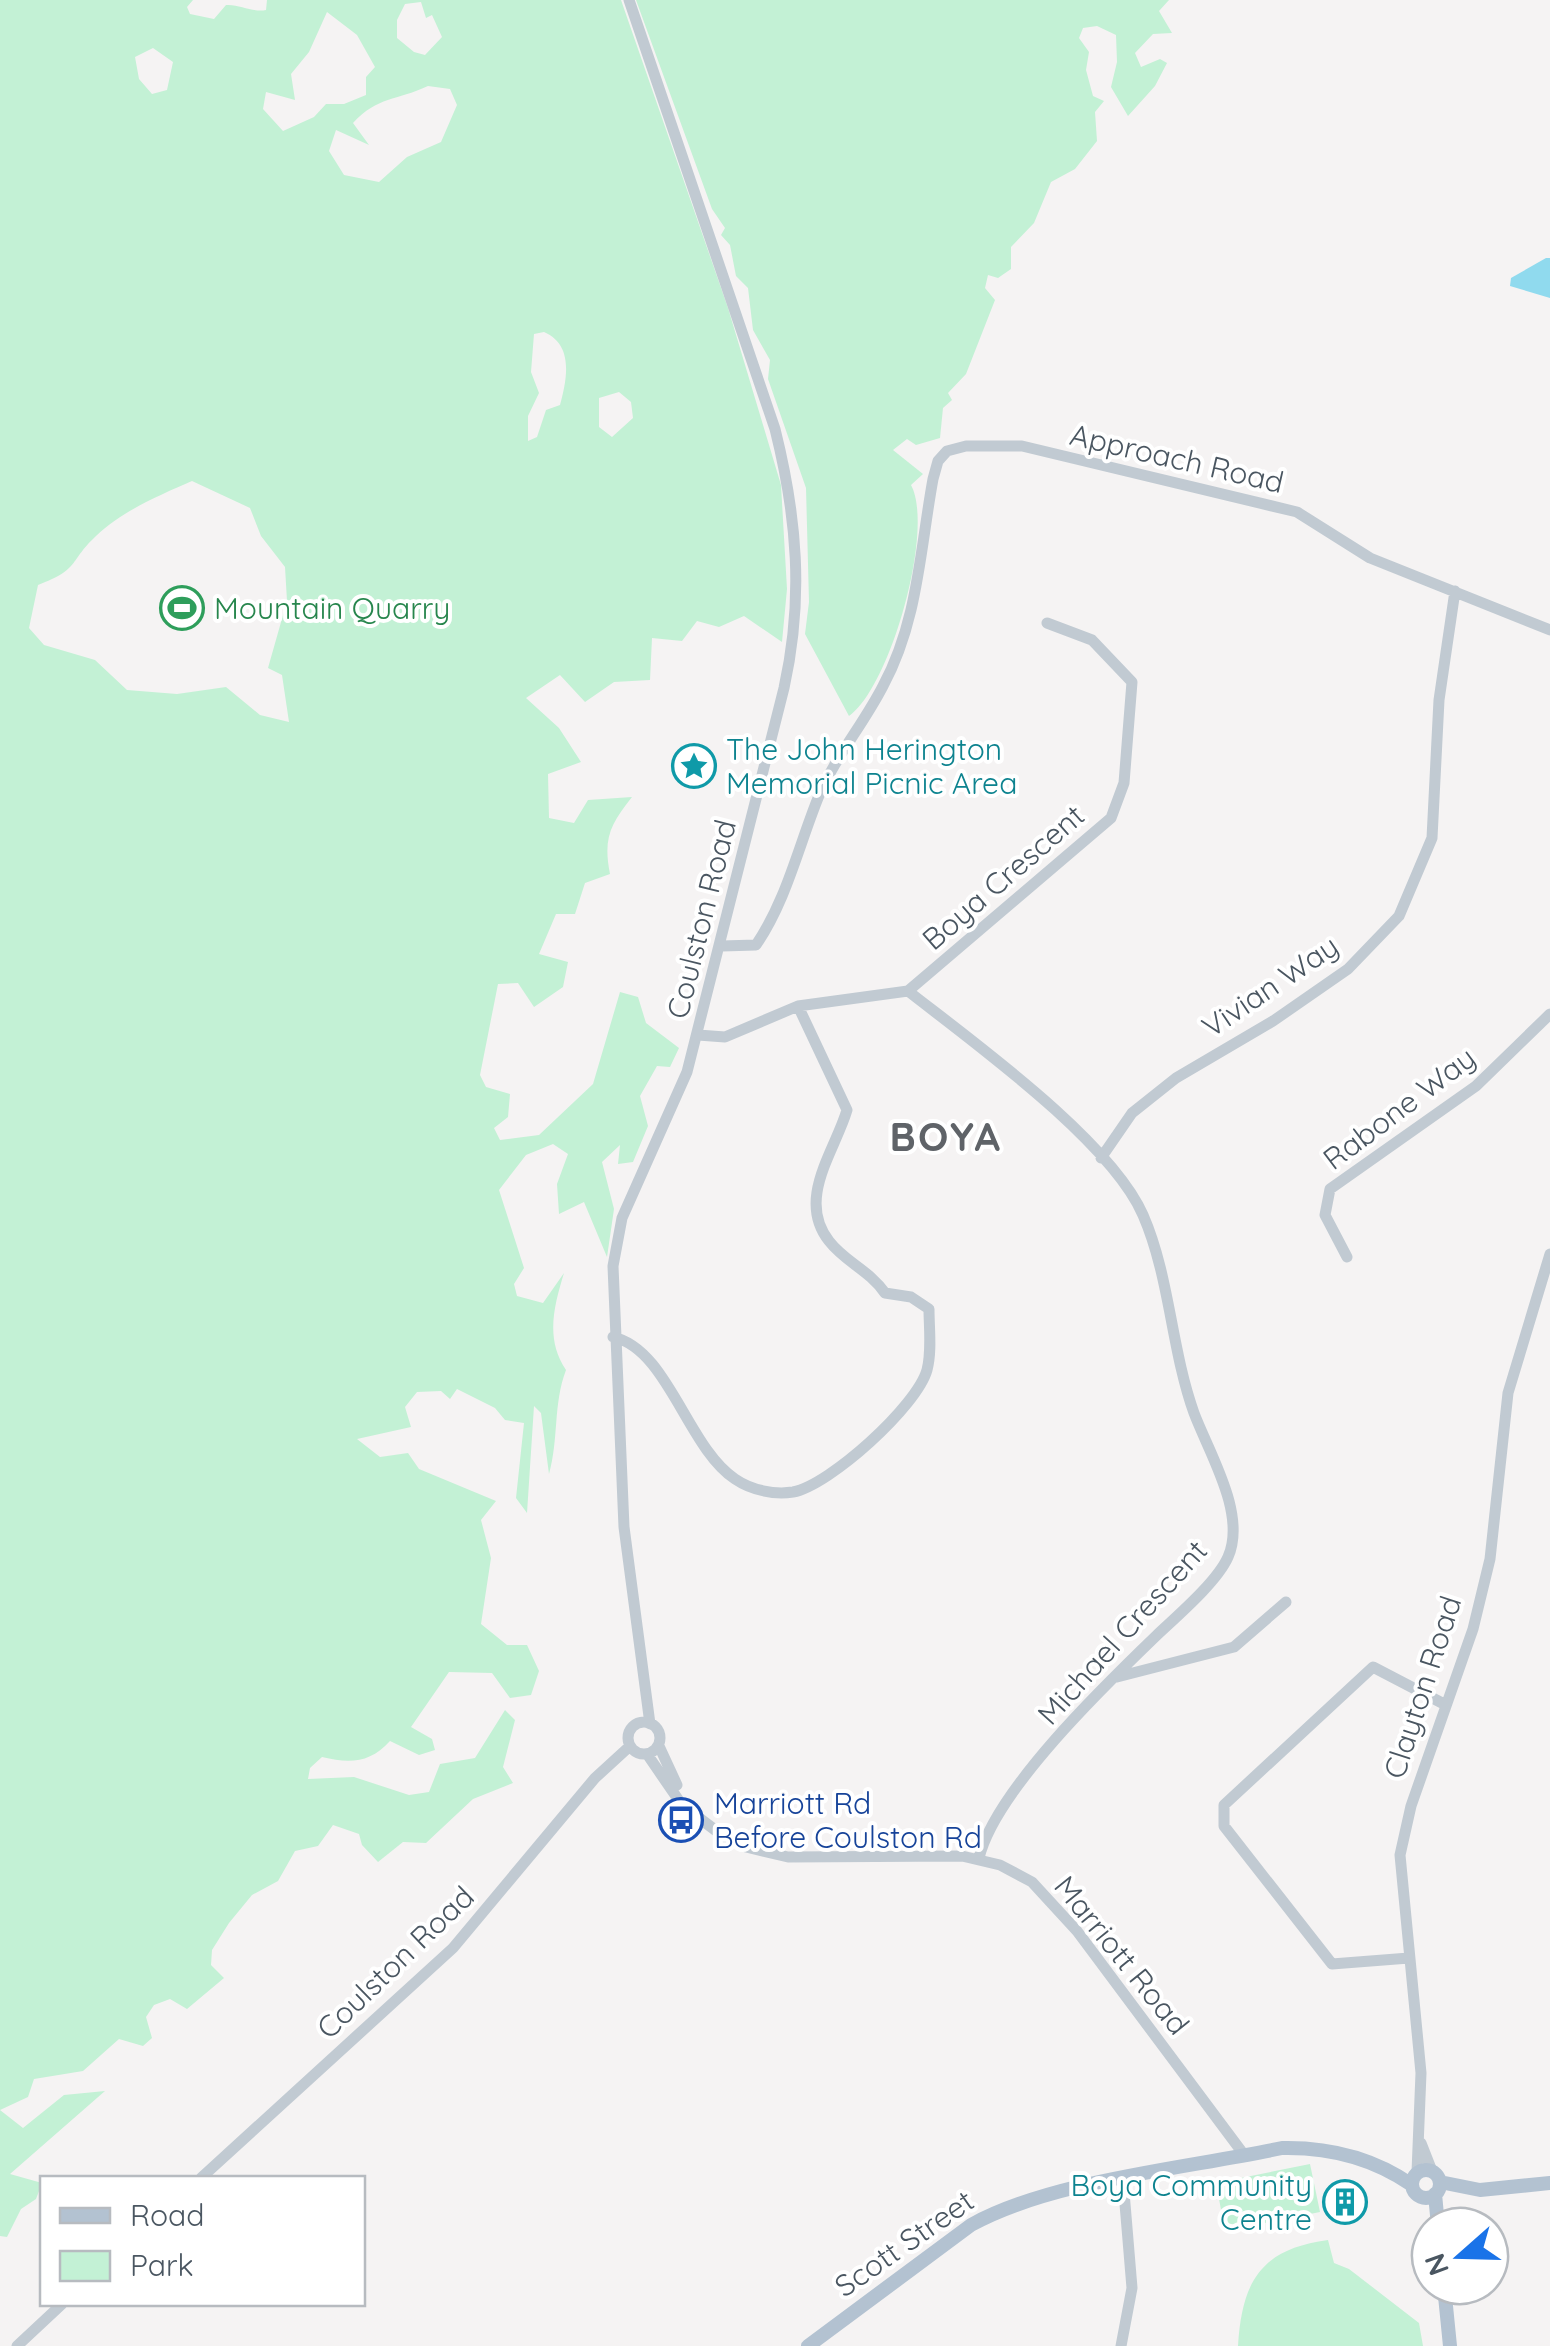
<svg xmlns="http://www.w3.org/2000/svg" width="1550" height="2346" font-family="Quicksand,sans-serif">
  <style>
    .green { fill: #c3f1d5; fill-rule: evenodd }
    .water { fill: #90daee }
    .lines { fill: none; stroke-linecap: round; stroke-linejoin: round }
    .minor { stroke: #c1cad2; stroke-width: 11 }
    .major { stroke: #b3c2d1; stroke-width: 14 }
    .labels { text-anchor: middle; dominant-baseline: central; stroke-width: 8; stroke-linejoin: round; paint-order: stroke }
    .street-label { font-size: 30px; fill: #4a5661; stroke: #fff }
    .leisure-label { font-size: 30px; fill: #27864d; stroke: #fff; text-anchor: start }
    .culture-label { font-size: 30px; fill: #0d838f; stroke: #fff; text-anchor: start }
    .transit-label { font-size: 30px; fill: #164399; stroke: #fff; text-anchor: start }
    .district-label { font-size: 40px; font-weight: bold; letter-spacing: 2.5px; fill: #5f6368; stroke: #fff }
  </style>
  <rect width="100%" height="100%" fill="#f5f3f3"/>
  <!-- green -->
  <path class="green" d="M0,0H193L187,7L190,14L214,19L226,5C240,4 253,13 266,10L267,0H621L728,308L781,485L787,589L782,642L744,616L719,627L697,621L682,641L652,638L650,680L614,682L585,702L560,675L526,698L559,728L581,762L548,774L549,818L574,823L588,800L632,797C610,825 603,838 610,874L585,883L575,914H556L539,954L568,962L563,987L534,1007L518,983L498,984L480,1075L486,1087L510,1094L508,1117L494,1128L500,1140L539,1135L593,1084L620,992L638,997L646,1023L679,1048L670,1067L657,1066L640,1096L648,1126L633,1162L618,1164L620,1145L602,1162L614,1209L607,1257L584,1202L559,1214L557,1184L568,1154L553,1144L526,1155L499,1190L524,1268L514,1284L517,1296L543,1303L564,1273C554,1306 545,1339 566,1370C553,1404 559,1439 549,1474L541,1413L534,1406L527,1513L516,1498L524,1423L505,1420L495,1408L457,1389L450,1399L441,1391L417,1392L405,1407L411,1427L357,1439L380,1457L408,1453L419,1469L496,1501L481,1520L491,1558L481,1624L507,1645H527L539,1671L531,1695L510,1698L492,1673L449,1672L411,1727L432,1739L435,1750L419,1755L390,1741C370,1763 350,1764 322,1757L310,1768L308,1779L354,1777L409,1795L429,1792L440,1764L475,1758L505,1710L515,1720L503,1767L513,1783L473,1799L426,1843L403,1842L378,1862L362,1845L359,1834L333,1825L318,1846L295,1851L278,1881L252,1895L229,1923L212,1950L211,1965L224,1978L187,2009L170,1999L154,2005L146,2017L152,2038L143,2046L119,2039L83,2071L34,2079L28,2097L0,2110L23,2128L64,2095L105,2091L10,2174L42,2183L36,2199L21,2209L7,2237L0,2236ZM421,2L426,18L432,15L442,37L425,55L414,52L397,38V20L405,4ZM327,12L357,35L375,67L366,77V95L344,104H326L314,117L283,131L263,109L266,92L295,100L291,74L309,52ZM153,48L173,62L167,90L152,94L139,79L135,57ZM428,86L450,89L457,105L441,142L407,157L379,182L344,175L329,151L336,130L369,145L353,123C378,96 396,101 428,86ZM544,332C574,345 567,379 560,405L546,410L537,437L528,441V416L539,393L531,372L534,334ZM619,392L631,402L633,418L612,437L599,427V398ZM192,481L250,508L261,536L285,567L287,601L268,668L282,675L289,722L260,715L226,687L177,694L127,690L95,660L44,645L29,628L38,585C81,569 68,562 96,536C122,511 160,495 192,481Z
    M636,0H1169L1159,11L1172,33L1153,34L1135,53L1141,67L1160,59L1167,63L1155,86L1128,116L1111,87L1117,62L1116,35L1097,26L1083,28L1079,38L1089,52L1086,70L1093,96L1104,101L1095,112L1097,141L1075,169L1051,182L1034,223L1011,247V269L998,278L988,275L985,288L995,300L966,374L948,393L952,400L943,408L940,438L916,445L907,439L893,450L923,474L911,485C935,529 890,688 849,716L805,634L809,602L806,488L768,379L770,360L753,330L748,288L736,276L730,245L721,235L725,228L712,209Z
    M1310,2164L1320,2212L1225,2231L1216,2183Z
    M1328,2240L1334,2263L1349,2269L1419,2323L1423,2346H1238C1242,2281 1261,2249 1328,2240Z"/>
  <!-- water -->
  <path class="water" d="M1546,258H1550V298L1510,286L1511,278Z"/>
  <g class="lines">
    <!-- minor -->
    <path class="minor" d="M629,0L775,429C797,517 804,598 784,688L687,1072L622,1218L613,1266L624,1527L650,1724
      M722,946L756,945C786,901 798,848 818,798C835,757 863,725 883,686C918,621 920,550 933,479L938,461L947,451L966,446H1022L1297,512L1370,558L1550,630
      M908,991C973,1042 1111,1141 1143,1215C1170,1277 1171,1349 1194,1413C1209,1453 1247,1514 1228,1557C1217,1582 1177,1616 1157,1635C1105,1685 995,1791 979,1858
      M698,1035L725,1037L798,1006L908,991L1111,818L1124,783L1132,682L1092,640L1047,623
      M1101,1158L1132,1113L1176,1078L1273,1021L1348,969L1399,916L1432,838L1439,700L1455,591
      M1347,1257L1325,1215L1330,1189L1476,1086L1550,1014
      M613,1337C668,1349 687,1447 735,1479C751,1490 774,1495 793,1492C830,1485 917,1406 927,1370C932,1351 929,1328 929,1309L911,1297L885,1293C869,1270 845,1262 829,1241C796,1199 835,1151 847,1110L798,1006
      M1117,1677L1234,1647L1286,1602
      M628 1738a16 16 0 1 1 32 0a16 16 0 1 1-32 0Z
      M659,1746L677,1785
      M647,1754L682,1805L727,1839L746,1847L788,1857L962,1856L1000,1865L1032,1882L1077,1931L1245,2156
      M1409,1958L1332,1964L1224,1826V1805L1373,1667L1444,1704
      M1421,2143L1432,2171
      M1417,2172L1421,2073L1400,1855L1411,1806L1473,1629L1490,1559L1508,1393L1550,1254
      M201,2178L453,1948L595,1778L630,1746
      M17,2346L62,2304
      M1121,2346L1132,2288L1123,2180"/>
    <!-- major -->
    <path class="major" d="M1412 2184a14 14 0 1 1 28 0a14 14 0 1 1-28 0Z
      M1440,2182L1480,2190L1550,2183
      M1435,2194L1438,2226
      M1444,2286L1450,2346
      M808,2346L971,2225C1052,2180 1189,2168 1282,2148C1329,2147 1373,2158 1412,2185"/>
  </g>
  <!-- icons -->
  <defs>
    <g id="stadium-ring" transform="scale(2.25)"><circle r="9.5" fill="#fff" stroke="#2e9e5b" stroke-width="1.5"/><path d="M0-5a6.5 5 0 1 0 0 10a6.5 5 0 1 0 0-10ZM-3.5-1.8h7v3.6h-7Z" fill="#2e9e5b"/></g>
    <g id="sight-ring" transform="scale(2.25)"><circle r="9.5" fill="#fff" stroke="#0f9aa8" stroke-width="1.5"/><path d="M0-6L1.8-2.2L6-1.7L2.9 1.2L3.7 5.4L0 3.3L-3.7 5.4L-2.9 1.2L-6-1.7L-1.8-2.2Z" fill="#0f9aa8"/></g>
    <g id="bus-ring" transform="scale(2.25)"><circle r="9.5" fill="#fff" stroke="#1a4fb4" stroke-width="1.5"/><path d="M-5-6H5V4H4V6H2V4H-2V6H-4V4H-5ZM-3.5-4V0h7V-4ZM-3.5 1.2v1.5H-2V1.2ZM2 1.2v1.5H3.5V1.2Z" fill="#1a4fb4"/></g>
    <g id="building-ring" transform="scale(2.25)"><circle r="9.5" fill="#fff" stroke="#0f9aa8" stroke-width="1.5"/><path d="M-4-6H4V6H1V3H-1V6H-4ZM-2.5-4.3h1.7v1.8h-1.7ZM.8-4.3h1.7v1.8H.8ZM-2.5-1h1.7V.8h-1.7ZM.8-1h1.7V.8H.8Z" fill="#0f9aa8"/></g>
  </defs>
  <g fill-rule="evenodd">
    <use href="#stadium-ring" x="182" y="608"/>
    <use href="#sight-ring" x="694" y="766"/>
    <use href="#bus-ring" x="681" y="1820"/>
    <use href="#building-ring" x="1345" y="2202"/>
  </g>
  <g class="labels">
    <!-- street labels -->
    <g class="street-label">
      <text transform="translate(1177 458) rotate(13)">Approach Road</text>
      <text transform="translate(1003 877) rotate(-41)">Boya Crescent</text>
      <text transform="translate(701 919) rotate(-76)">Coulston Road</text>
      <text transform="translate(1270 986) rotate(-34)">Vivian Way</text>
      <text transform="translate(1399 1108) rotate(-37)">Rabone Way</text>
      <text transform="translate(1122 1632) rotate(-48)">Michael Crescent</text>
      <text transform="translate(1422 1687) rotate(-72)">Clayton Road</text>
      <text transform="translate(1122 1955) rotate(51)">Marriott Road</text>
      <text transform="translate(395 1962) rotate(-44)">Coulston Road</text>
      <text transform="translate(904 2243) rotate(-35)">Scott Street</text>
    </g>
    <!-- leisure labels -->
    <g class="leisure-label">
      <text x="214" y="608">Mountain Quarry</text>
    </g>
    <!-- culture labels -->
    <g class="culture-label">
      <text x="726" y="749">The John Herington<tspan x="726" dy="34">Memorial Picnic Area</tspan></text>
      <text x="1312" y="2185" text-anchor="end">Boya Community<tspan x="1312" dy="34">Centre</tspan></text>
    </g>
    <!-- transit labels -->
    <g class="transit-label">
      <text x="714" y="1803">Marriott Rd<tspan x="714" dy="34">Before Coulston Rd</tspan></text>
    </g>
    <!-- district labels -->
    <g class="district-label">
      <text x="946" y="1136">BOYA</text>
    </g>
  </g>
  <!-- legend -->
  <rect x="40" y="2176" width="325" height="130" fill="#ffffff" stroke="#b7bbc0" stroke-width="2.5"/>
  <rect x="60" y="2208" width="50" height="15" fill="#b3c2d1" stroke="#b7bbc0" stroke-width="2.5"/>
  <text x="130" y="2226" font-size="30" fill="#4a5661">Road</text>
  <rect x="60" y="2251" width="50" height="30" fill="#c3f1d5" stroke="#b7bbc0" stroke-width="2.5"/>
  <text x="130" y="2276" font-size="30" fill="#4a5661">Park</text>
  <!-- north arrow -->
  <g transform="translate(1460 2256) rotate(250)"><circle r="48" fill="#ffffff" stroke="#b7bbc0" stroke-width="2.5"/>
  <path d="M0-8L18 38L0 25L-18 38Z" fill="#1a73e8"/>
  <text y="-15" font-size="28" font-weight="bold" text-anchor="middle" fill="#4a5661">N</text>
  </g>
</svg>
